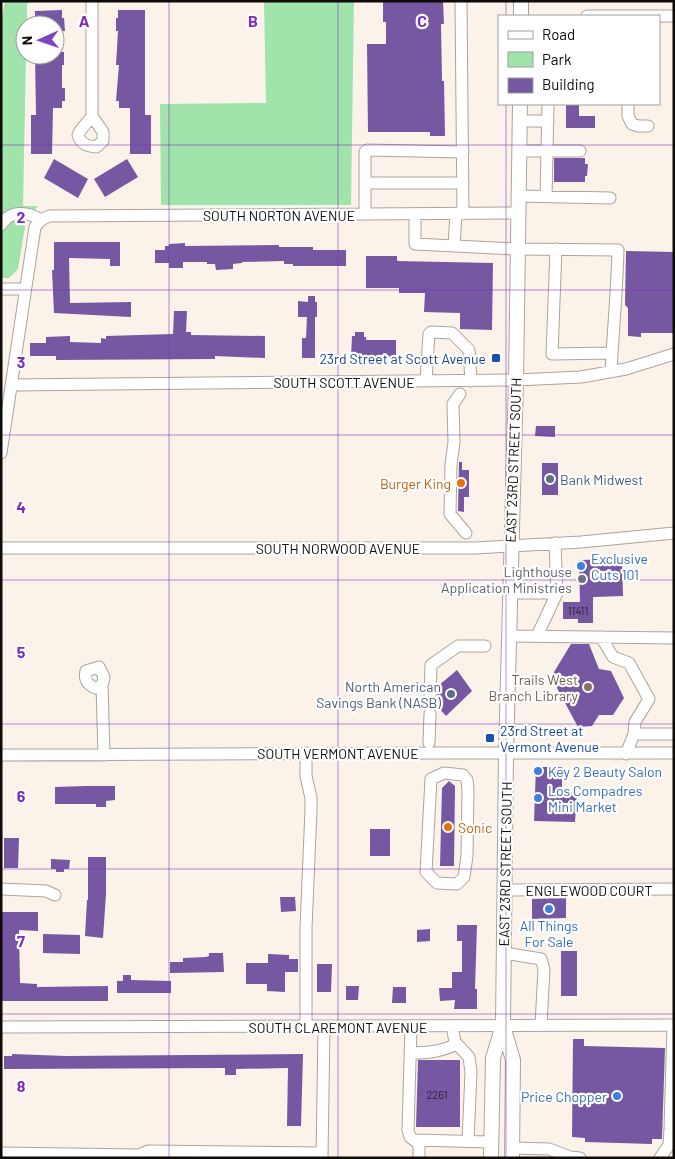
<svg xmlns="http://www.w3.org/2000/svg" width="675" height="1159" font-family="Barlow,sans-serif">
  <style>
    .green { fill: #a0e3ab }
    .building { fill: #7557a2 }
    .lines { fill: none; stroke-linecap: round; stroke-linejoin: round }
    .minor-casing { stroke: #aca49b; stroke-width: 13 }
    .major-casing { stroke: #aca49b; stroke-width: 16 }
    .minor { stroke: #fff; stroke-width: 11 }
    .major { stroke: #fff; stroke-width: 14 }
    .grid { fill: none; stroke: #7b2cbf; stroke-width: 1; stroke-opacity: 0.55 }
    .transit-dot { fill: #1a4fb4; stroke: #fff; stroke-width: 2 }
    .service-dot { fill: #5c6f8a; stroke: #fff; stroke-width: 2 }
    .food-dot { fill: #e8710a; stroke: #fff; stroke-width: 2 }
    .shop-dot { fill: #3f7fe0; stroke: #fff; stroke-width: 2 }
    .worship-dot { fill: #6b7280; stroke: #fff; stroke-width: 2 }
    .education-dot { fill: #8d6e63; stroke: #fff; stroke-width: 2 }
    .labels { text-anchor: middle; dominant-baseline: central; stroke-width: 4.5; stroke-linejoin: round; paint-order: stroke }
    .number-label { font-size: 11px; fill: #281e2e }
    .street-label { font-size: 14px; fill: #0e0b08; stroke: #fff }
    .transit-label { font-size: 14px; fill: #164399; stroke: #fff; text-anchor: end }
    .service-label { font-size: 14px; fill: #4e5e75; stroke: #fff; text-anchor: start }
    .food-label { font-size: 14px; fill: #c56008; stroke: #fff; text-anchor: end }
    .shop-label { font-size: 14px; fill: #366cbe; stroke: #fff; text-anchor: start }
    .worship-label { font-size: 14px; fill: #5b616d; stroke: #fff; text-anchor: end }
    .education-label { font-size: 14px; fill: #785e54; stroke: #fff; text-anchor: end }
    .grid-label { font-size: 16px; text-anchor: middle; font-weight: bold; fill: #7b2cbf; stroke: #fff; stroke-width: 4.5; stroke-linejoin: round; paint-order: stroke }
  </style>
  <rect width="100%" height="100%" fill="#fbf3e9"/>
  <!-- green -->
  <path class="green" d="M5,1H31L27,4V25H25L26,55L23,206H38L26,221L18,269L9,278H1V22Z
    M264,1H354L351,205H161L160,104L266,103Z"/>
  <!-- building -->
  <path class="building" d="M383,1H443L444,24H441L442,81H444L445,136H430V132H368L367,44H386V22H383Z
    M62,10V18H64L65,31H55V25H35V11Z
    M118,10H145V115H151V154H130V108H119V101H116L119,65H116L118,31H116V18H118Z
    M55,52H64V65H62V88H65V101H62V108H53L52,154H31V115H36L35,55H55Z
    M566,104H579V116H595V128H566Z
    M554,158H585V164H588L587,176H585V182H554Z
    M54,159L88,179L78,198L44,178Z
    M127,159L138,177L105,197L94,179Z
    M54,242H120V266H110V259L69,258L70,303L131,302V317L54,313L52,270H54Z
    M185,243V246L279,245V247H313V250H346V266H293V264H284V261L242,262V263L233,264V269L216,270L215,264H207V262H183V268H169V263H155V250H165V246H169V244Z
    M626,251L674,252V333H641V337L628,336V308L625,305Z
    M366,256H397V261L493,263L492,330L460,329V313L424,312L425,293H399V288H366Z
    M308,296H315V302H317V317H315V358H302V338H306L307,317H298V301L308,302Z
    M174,311H187L186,332H191V335L265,336V358L215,356V359L56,360V356H30V343H46V337L70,336V342L101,343V338L106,339V336L173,334Z
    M355,332H364V337H366V340H396V357L351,358L352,336H355Z
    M536,426H555V437L535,436Z
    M459,462H462V470H469V497H464V512L458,511Z
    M542,463H558V495H542Z
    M622,559L623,596L593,597V623H578V619H563V602H580L579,560Z
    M571,644H589L599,669L611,671L624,698L613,715H599L592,726L578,727L551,677Z
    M457,670L472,691L446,716L438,707L435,709L431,707L425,708V703L430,704L437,700L438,686Z
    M536,767H562V792H577L575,822L534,821Z
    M449,781L455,786L454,866H440L442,788Z
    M86,786H115V800L106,801V807H96V804H55V787Z
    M370,829H390V856H370Z
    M4,838H19L18,868H4Z
    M88,857H106V894L103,938L85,936L87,900H88Z
    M51,859L70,860L69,869H64V872H56V869H51Z
    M280,897H295L296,911L281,912Z
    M566,898V918L532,919V899Z
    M2,912H38V931L19,930L20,983L37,984V987L108,986V1001H1Z
    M457,925H477L475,989H477V1009H454L455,1000L440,1001L439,988H452V972H462V941H457Z
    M430,929V941L417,942V930Z
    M43,934L80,935V954L43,953Z
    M561,951H577V996H561Z
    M209,953H223L224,972L170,973V962H183V958L206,957L209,956Z
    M268,954L289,955V959H298V972H285V992L267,991V984H246V963H268Z
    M317,964H332L331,992H317Z
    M123,975H131V980L171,981V993H117V981H123Z
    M346,986H359L358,1000H346Z
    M393,987H406V1003H392Z
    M573,1039H584V1046L665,1048L662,1139H652V1144L585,1142V1138L572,1137Z
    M12,1054L66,1056L303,1054L301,1126H287L288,1068L236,1069V1075H225V1068L4,1069V1056H12Z
    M418,1060H460V1127H416Z"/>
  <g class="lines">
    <!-- minor casing -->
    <g class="minor-casing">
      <path id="minor" d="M92,1V116C88,123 81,127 78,135C81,144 86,146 96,147L103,141V132L92,116
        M461,1L463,214
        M587,16H674
        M628,104V116L632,124L638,126H648
        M520,121H548
        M519,151H580
        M365,183V152L367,150L463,152
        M518,196L610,198
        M546,197L548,104
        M365,214V183H463
        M415,214V244L517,249L618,250C617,291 613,331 611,372
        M1,225C10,210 27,211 41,220
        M454,246L456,214
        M556,249L552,354L612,353
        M1,289H25
        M426,381L429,334L431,332L452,333L469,350L471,381
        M11,385L516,380L581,377L626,369L674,354
        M460,394L453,404L454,442L451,465L450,514L466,533
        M1,453L35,227L41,220L49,216L518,213
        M1,548H475L581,542L674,533
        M510,593H557L555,543
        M509,636L674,638
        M537,636L557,593
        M601,637L613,657L629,663L649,699L635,722L634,734
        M102,686L95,688C87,684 84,680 86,671L99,667L104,677L102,686L104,755
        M430,697L431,665L458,646H485
        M429,743L430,714
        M626,754L634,734H674
        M1,755L429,753H674
        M444,773L463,775L467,780L468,789L467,856L464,877L457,884L437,883L426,872L431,779Z
        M1,889L46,891L55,895
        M505,890L674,889
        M504,953L541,959L544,969L541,1025
        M411,1026L408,1130L410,1137L419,1144V1158
        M452,1026L455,1042L469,1057L471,1072L468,1141
        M1,1027L674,1025
        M306,1027V928L311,810V798L306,776V753
        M410,1053C427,1053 441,1052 456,1044
        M415,1140L491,1142
        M512,1148L549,1149L570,1157L580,1158
        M1,1153L139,1155L148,1151L322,1153
        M322,1158L324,1027
        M660,1158L669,1145L670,1129L673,1025"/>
    </g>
    <!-- major casing -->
    <g class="major-casing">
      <path id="major" d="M521,16V1
        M503,1026L513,1060L512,1158
        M491,1158L493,1058L503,1025L506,754L516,380L520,104"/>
    </g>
    <!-- minor -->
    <use href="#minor" class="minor"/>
    <!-- major -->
    <use href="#major" class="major"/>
  </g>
  <!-- grid -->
  <path class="grid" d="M169,1V1158M338,1V1158M506,1V16M506,104V1158M1,145H674M1,290H674M1,435H674M1,580H674M1,724H674M1,869H674M1,1014H674"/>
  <!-- markers -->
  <g class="transit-dot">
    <rect x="491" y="353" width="10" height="10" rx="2.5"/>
    <rect x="485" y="733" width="10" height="10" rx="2.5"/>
  </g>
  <g class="service-dot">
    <circle cx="550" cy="479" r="5"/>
    <circle cx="451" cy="694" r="5"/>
  </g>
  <g class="food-dot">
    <circle cx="461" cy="483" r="5"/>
    <circle cx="448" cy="827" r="5"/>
  </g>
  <g class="shop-dot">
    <circle cx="581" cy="566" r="5"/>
    <circle cx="538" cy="771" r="5"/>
    <circle cx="538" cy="798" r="5"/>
    <circle cx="549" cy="909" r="5"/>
    <circle cx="617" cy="1096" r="5"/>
  </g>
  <circle class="worship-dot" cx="582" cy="579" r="5"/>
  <circle class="education-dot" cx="588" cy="687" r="5"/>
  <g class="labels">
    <!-- number labels -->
    <g class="number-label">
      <text x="578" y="610">11411</text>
      <text x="437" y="1094">2261</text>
    </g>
    <!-- street labels -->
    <g class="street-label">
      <text x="279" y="215">SOUTH NORTON AVENUE</text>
      <text x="344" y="382">SOUTH SCOTT AVENUE</text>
      <text transform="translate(513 460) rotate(-88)">EAST 23RD STREET SOUTH</text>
      <text x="338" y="548">SOUTH NORWOOD AVENUE</text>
      <text x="338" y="753">SOUTH VERMONT AVENUE</text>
      <text transform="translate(505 864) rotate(-89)">EAST 23RD STREET SOUTH</text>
      <text x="589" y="890">ENGLEWOOD COURT</text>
      <text x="338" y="1027">SOUTH CLAREMONT AVENUE</text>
    </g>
    <!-- transit labels -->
    <g class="transit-label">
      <text x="486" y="358">23rd Street at Scott Avenue</text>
      <text x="500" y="730" text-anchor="start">23rd Street at<tspan x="500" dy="16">Vermont Avenue</tspan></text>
    </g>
    <!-- service labels -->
    <g class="service-label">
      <text x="560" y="479">Bank Midwest</text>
      <text x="441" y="686" text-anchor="end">North American<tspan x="441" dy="16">Savings Bank (NASB)</tspan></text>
    </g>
    <!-- food labels -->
    <g class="food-label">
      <text x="451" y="483">Burger King</text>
      <text x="458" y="827" text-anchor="start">Sonic</text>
    </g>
    <!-- shop labels -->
    <g class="shop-label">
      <text x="591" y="558">Exclusive<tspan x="591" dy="16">Cuts 101</tspan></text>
      <text x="548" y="771">Key 2 Beauty Salon</text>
      <text x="548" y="790">Los Compadres<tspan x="548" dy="16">Mini Market</tspan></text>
      <text x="549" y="925" text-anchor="middle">All Things<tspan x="549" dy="16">For Sale</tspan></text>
      <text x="607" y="1096" text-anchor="end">Price Chopper</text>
    </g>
    <!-- worship labels -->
    <g class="worship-label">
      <text x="572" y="571">Lighthouse<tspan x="572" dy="16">Application Ministries</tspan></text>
    </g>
    <!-- education labels -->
    <g class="education-label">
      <text x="578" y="679">Trails West<tspan x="578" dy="16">Branch Library</tspan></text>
    </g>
  </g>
  <g class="grid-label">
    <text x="84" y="27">A</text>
    <text x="253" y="27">B</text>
    <text x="422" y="27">C</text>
    <text x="21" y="223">2</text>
    <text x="21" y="368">3</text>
    <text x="21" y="513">4</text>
    <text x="21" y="658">5</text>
    <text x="21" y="802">6</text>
    <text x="21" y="947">7</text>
    <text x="21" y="1092">8</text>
  </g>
  <!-- border -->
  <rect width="675" height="1159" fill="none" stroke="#0e0b08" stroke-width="5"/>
  <!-- legend -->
  <rect x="498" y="15" width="162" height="90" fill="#ffffff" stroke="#9f9d9c"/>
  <rect x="508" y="31" width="25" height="8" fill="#ffffff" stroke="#9f9d9c"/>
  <text x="542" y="40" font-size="15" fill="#0e0b08">Road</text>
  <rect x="508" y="52" width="25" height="15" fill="#a0e3ab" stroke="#9f9d9c"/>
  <text x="542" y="65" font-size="15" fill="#0e0b08">Park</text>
  <rect x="508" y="78" width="25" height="15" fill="#7557a2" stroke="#9f9d9c"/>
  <text x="542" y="90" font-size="15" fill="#0e0b08">Building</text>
  <!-- north arrow -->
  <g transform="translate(40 40) rotate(268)"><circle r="24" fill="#ffffff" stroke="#9f9d9c"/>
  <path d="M0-4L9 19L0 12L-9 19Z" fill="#7d45bc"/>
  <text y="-8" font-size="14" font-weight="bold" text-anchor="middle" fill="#0e0b08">N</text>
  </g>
</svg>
